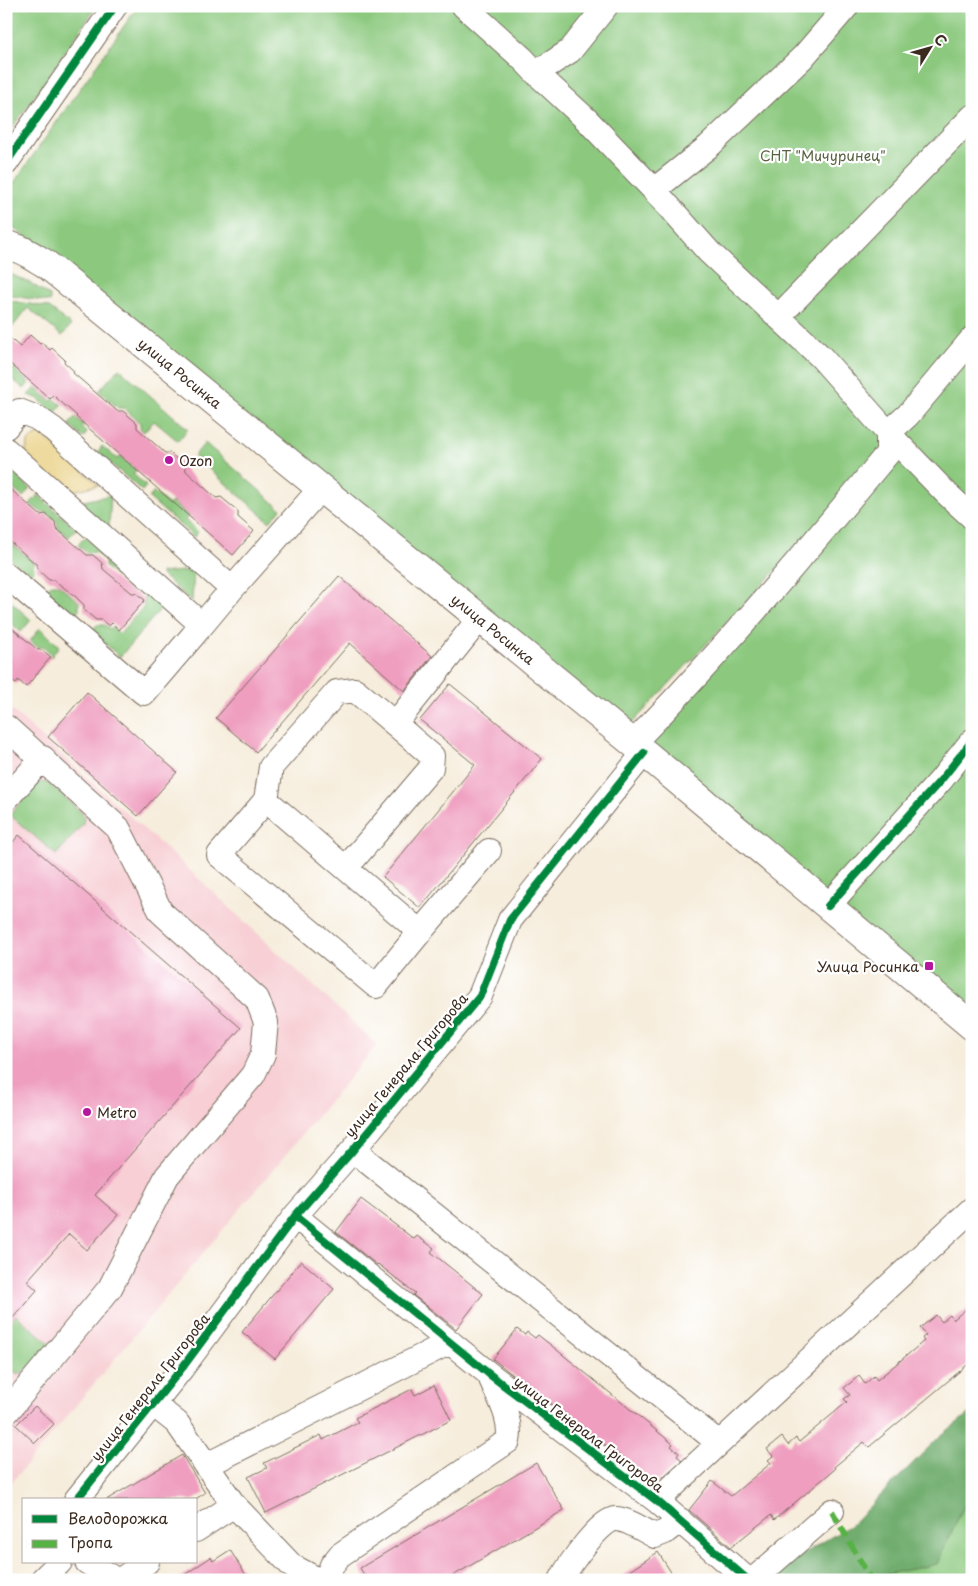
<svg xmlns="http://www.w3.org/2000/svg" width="978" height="1586" font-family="'Playpen Sans',sans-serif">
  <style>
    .built { fill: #f7cfd4 }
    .green { fill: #8cc97f; stroke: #647a4e }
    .forest { fill: #71ad6e; stroke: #566c46 }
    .sand { fill: #eeda9e; stroke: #94825e }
    .building { fill: #ef9ebf }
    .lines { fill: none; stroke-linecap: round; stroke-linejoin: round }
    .minor-casing { stroke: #7c6e60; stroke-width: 26 }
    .major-casing { stroke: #7c6e60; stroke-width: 30 }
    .minor { stroke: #fff; stroke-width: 24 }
    .major { stroke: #fff; stroke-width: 28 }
    .quiet { stroke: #57b245; stroke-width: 6; stroke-dasharray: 12 6; stroke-linecap: butt }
    .cycleway-casing { stroke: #fff; stroke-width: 11 }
    .cycleway { stroke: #00873e; stroke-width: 8 }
    .poi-dot { fill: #b5179e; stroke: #fff; stroke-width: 2 }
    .labels { text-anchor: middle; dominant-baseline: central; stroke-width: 4.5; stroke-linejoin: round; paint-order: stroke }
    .park-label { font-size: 14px; fill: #576240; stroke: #fff }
    .street-label { font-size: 14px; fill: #3b2a1e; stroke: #fff }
    .poi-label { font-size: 14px; fill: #3b2a1e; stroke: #fff; text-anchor: start }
  </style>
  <rect width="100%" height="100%" fill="#fff"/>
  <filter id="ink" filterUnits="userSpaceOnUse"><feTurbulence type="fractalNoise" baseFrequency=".02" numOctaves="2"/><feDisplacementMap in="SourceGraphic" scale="10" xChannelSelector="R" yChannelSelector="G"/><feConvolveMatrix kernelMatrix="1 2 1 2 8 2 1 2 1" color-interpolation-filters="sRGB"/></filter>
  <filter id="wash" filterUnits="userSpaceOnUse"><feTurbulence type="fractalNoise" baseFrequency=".0096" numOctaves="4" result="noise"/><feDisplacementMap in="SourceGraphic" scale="20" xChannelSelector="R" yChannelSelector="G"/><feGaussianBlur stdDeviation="1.12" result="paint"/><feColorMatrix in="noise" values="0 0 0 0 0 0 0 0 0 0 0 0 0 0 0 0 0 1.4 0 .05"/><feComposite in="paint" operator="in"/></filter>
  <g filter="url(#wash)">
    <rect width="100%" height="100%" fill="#f6eddc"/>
    <!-- built -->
    <path class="built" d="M6,705L182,863L377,1045L11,1483L6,1479Z"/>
    <!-- green -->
    <path class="green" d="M6,6H97L6,137Z
      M138,6H972V1032L638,752L793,552L623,733L6,221V194Z
      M6,272L32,284L50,296V302L6,295Z
      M6,300L48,307L71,325L62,336L28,308L6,335Z
      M12,363L17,367L15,370L29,383L24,389L6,374V369Z
      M119,368L188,429L178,441L154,421L144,432L140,428V423L124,408H118L99,391Z
      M35,388L51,401L54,399L62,405L55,413L37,398L28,395Z
      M75,417L84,425L82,428L87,433L83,438L69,425Z
      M205,443L281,509L270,522L194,456Z
      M102,446L117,459L120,457L136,470L133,474L146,486L142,491L98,452Z
      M6,467L30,488L23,497L13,489V485L6,479Z
      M154,492L169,505L172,502L188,516L185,520L198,532L194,537L149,498Z
      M38,495L76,529L69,537L58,528L57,521L46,512H41L30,504Z
      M111,495L109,528L79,502Z
      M85,537L122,570L116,577L105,567V561L95,552L87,553L78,545Z
      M11,543L33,562L34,569L30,574L47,589L52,584H58L79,602V610L75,615L92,630L97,625H105L110,629L112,627L120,634L144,606V597L137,590L131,591L122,582L128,576L163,606L120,657L6,555V544Z
      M194,570L192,602L160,573Z
      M6,597L31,620L21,632L12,624L11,618L6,613Z
      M40,628L59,646L51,657V654L44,647H38L30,641Z
      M42,782L48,783L81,812L84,817L83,824L56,855L10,815L36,784Z
      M16,1315L50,1344C41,1355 32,1371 17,1374L6,1365V1326Z
      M972,1493V1580H858L894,1572L961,1512Z"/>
    <!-- forest -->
    <path class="forest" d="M972,1411V1493L961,1512L937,1564L858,1580H765L783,1566L851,1525L938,1438Z"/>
    <!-- sand -->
    <path class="sand" d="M40,433L99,485L67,492L25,454L29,440Z"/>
    <g id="blocks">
      <!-- building -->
      <path class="building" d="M6,335L20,347L30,335L40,344L42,343L50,350L52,348L65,360L64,362L74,371L73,373L117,411H123L137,423V428L165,453H170L185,466L186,471L216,498L221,497L238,511V517L254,531L233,555L76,417L77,416L53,395L50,399L6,360Z
        M6,485L40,515L46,514L55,522L56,528L87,555H93L102,563L103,569L132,593H136L145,600L119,630L112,623L109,626L101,620H96L84,610V605L76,597L54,580H49L37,569V565L6,538Z
        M339,576L432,656L404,691L350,643L256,752L216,718Z
        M6,623L38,650H42L51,657L26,687L18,680L16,684L6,676Z
        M450,684L542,759L420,908L383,877L475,765L420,720Z
        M87,692L177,772L138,816L48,737Z
        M19,835L241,1028L95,1195L118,1215L87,1250L69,1234L27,1281L37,1290L6,1326V850Z
        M361,1199L414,1239L417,1236L434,1248L431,1252L483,1294L456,1329L413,1295L415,1293L378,1264L377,1265L336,1232Z
        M301,1261L334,1289L275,1359L242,1332Z
        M972,1304V1361L869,1447L864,1442L834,1467L835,1469L774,1520L771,1515L731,1547L689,1510L712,1481L731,1496L771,1463L768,1460L773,1456L767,1449L782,1437L788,1445L796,1438L799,1442L847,1402L844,1399L850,1395L844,1388L859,1376L865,1384L874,1376L877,1380L924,1341L922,1338L926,1335L920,1328L936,1315L942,1322L950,1315L953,1320Z
        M517,1329L525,1335L527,1332L535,1338L538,1335L552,1346L673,1444L671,1446L679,1453L677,1456L682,1460L656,1483L508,1371L493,1359Z
        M434,1385L451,1420L266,1513L248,1477L267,1468L264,1463L321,1435L323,1440L358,1422L355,1418L412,1389L415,1395Z
        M35,1406L54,1424L35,1443L16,1425Z
        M182,1455L205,1493L194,1500H106Z
        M536,1463L564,1510L446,1580H367L360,1568Z
        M230,1550L249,1580H177L211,1557L213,1561Z
        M658,1552L676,1580H616Z"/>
    </g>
  </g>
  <g filter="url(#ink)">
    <use href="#blocks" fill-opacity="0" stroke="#7c6e60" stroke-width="1"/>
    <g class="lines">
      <!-- minor casing -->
      <g class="minor-casing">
        <path id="minor" d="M464,6L523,59L536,73L587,120L654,190L709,252L821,357L888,433L946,493L972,517
          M536,73L570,51L606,6
          M6,163L115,6
          M654,190L709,146L803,57L847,6
          M778,317L972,117
          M6,427L19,411L37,418L53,429L232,589L321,488
          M6,450L202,625L232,589
          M6,575L144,693L202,625
          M395,724L355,690L337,692L271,767L266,800L420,932L489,851
          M6,727L118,828L161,912L257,999L266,1022L263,1054L253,1075L167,1176L110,1288L6,1413
          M633,743C723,651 806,552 888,453V433L908,415L972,339
          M644,753L510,920L480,996L353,1150L295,1216L489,1374L657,1501L748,1580
          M6,799L43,758
          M266,800L219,855L376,986L420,932
          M346,868L431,768L432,756L395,724L480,618
          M828,906L941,780L972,741
          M353,1150L719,1443
          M153,1404L177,1423L234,1505L292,1566L318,1580
          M207,1465L450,1342
          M76,1500L182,1368L295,1216
          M657,1501L972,1209
          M196,1530L234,1505
          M87,1562L116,1580
          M42,1580L60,1562
          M120,1580L147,1562
          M326,1580L332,1565L340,1555L508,1441C513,1418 497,1395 489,1374
          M561,1580C568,1566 600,1520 615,1519C625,1518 645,1531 655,1536L665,1532L680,1520
          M753,1580L832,1511"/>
      </g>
      <!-- major casing -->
      <g class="major-casing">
        <path id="major" d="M6,245C20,247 34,257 46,264L633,743L972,1026"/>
      </g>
      <!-- minor -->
      <use href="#minor" class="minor"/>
      <!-- major -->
      <use href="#major" class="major"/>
      <!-- quiet -->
      <path class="quiet" d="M832,1511L871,1580"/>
      <!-- cycleway casing -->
      <g class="cycleway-casing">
        <path id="cycleway" d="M6,163L115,6
          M644,753L510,920L480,996L353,1150L295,1216L489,1374L657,1501L748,1580
          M828,906L941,780L972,741
          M76,1500L182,1368L295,1216"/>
      </g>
      <!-- cycleway -->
      <use href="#cycleway" class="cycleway"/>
    </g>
  </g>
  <!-- markers -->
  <g class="poi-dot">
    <circle cx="169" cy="460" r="5"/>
    <rect x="924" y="961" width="10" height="10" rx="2.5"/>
    <circle cx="87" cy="1112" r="5"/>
  </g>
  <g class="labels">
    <!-- park labels -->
    <g class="park-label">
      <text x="823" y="155">СНТ "Мичуринец"</text>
    </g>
    <!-- street labels -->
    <g class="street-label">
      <text transform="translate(180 373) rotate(39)">улица Росинка</text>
      <text transform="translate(493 629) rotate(39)">улица Росинка</text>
      <text transform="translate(406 1065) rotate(-50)">улица Генерала Григорова</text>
      <text transform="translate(150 1387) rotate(-52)">улица Генерала Григорова</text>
      <text transform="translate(589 1434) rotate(37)">улица Генерала Григорова</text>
    </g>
    <!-- poi labels -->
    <g class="poi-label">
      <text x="179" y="460">Ozon</text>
      <text x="919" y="966" text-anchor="end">Улица Росинка</text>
      <text x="97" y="1112">Metro</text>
    </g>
  </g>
  <!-- margin -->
  <rect width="978" height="1586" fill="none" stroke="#fff" stroke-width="25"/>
  <!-- legend -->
  <rect x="22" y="1498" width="175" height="65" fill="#ffffff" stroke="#b1aaa5"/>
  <rect x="32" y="1515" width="25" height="8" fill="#00873e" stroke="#b1aaa5"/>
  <text x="68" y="1524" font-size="15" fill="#3b2a1e">Велодорожка</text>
  <rect x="32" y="1540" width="25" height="8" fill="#57b245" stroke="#b1aaa5"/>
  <text x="68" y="1548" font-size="15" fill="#3b2a1e">Тропа</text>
  <!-- north arrow -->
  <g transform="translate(930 48) rotate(53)" stroke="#ffffff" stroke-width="4" paint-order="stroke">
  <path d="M0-4L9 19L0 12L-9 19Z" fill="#3b2a1e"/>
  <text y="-8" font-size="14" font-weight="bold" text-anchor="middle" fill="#3b2a1e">С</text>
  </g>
</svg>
